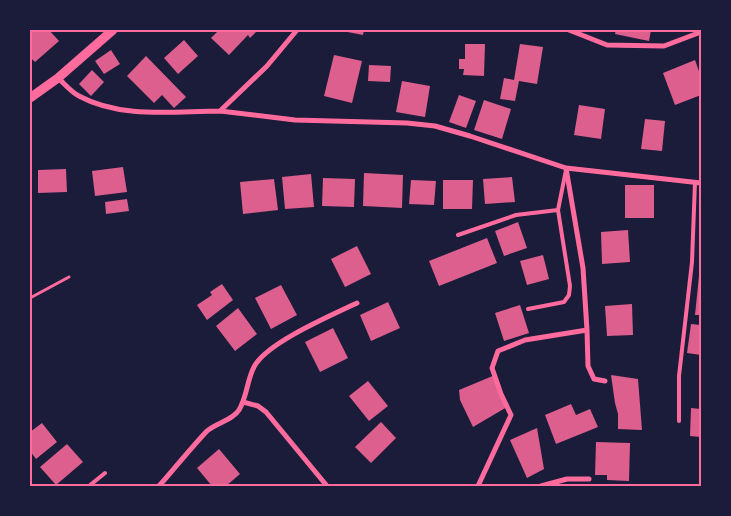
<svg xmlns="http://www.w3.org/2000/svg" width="731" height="516" font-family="Ubuntu,sans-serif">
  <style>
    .building { fill: #dd5f8e }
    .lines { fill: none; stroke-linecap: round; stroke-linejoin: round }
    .path { stroke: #ff6b9d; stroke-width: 3 }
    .service { stroke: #ff6b9d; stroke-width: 4 }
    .minor { stroke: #ff6b9d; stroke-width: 5 }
    .tertiary { stroke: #ff6b9d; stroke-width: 9 }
    .neatline { fill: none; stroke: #ff6b9d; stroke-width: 2 }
  </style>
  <rect width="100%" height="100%" fill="#1b1b3a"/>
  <!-- building -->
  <path class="building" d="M30,30H49L59,41L35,62L30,57Z
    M219,30H258L250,38L248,35L229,55L211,38Z
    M337,30H364L363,35Z
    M616,30H651L649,41L615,34Z
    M184,40L198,56L178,74L164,58Z
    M465,44H485L484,76L463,75L464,69H459V59H465Z
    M520,44L543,47L537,84L519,81L515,101L500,99L504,78L514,80Z
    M111,50L120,64L104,74L95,61Z
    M334,55L362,61L352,103L324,96Z
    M146,56L186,97L174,108L162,95L154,103L127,76Z
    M695,60L701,77V95L675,105L663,73Z
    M369,65L391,66L390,82L368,81Z
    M92,70L104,82L91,96L79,84Z
    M402,81L430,86L425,117L396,112Z
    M459,95L476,101L466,128L449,122Z
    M484,100L511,109L502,139L474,130Z
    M579,105L605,109L601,139L574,135Z
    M645,119L665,121L662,151L641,149Z
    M123,167L127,192L95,196L92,171Z
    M66,169L67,192L38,193V170Z
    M364,173L403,175L402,208L363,206Z
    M311,174L314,207L285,209L282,177Z
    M512,177L515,202L485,204L483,179Z
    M323,178L355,179L354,207L322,206Z
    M274,179L278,210L243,214L240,182Z
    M411,180L436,181L434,205L409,204Z
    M443,180H473L472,209H443Z
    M625,185H654V218H625Z
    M127,199L129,211L106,214L105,202Z
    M518,222L527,248L504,256L495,231Z
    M628,230L630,262L602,264L601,232Z
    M487,238L497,263L439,286L429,261Z
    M357,246L371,274L345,287L331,259Z
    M543,255L549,279L527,285L520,261Z
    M700,266H701V315H695Z
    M222,284L233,300L207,320L197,305L212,295L210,292Z
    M281,285L297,315L271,329L255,298Z
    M388,302L400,328L371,341L360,315Z
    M632,304L633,335L607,336L605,306Z
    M520,305L529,333L504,341L495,313Z
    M238,308L257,334L235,351L216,326Z
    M691,324L701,325V355L687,353Z
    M333,328L348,358L320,372L305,342Z
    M495,375L507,407L473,427L460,400L459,390Z
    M611,375L638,379L642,430L618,429V414L615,403Z
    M368,381L388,406L369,421L349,396Z
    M571,404L576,415L590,409L598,427L556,444L545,415Z
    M691,408L701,409V437L690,436Z
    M381,422L396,438L371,463L355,447Z
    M42,423L57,442L36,459L30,451V432Z
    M537,428L544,469L527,478L510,440Z
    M596,442L630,443L629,481L607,480V475H595Z
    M67,444L83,462L56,485L40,467Z
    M219,449L240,474L226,486H212L197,468Z"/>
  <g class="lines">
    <!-- path -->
    <path class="path" d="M30,298L69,277"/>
    <!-- service -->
    <path class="service" d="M458,235L516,215L558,210
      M528,309L564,302L569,295L570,286L558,210L566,170
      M679,421V376L692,262L695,182
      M89,486L105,473"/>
    <!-- minor -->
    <path class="minor" d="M569,30L607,45L664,46L701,32
      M58,78C65,84 71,92 79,96C121,119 174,111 220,111L267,66L297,30
      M220,111L295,120L407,123L435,126L470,136L566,168L701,183
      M566,168L583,268L587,330L588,366L594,379L605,381
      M243,402L258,406L266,412L327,486
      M159,486C175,468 190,449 207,431C216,423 233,420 239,410C247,397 247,380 254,367C266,343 332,315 357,303
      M478,486L511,415L501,394L492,368L498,351L525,340L587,330
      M541,486L567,479H589"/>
    <!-- tertiary -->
    <path class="tertiary" d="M30,98L58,78L113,30"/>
  </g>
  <!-- border -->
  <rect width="731" height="516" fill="none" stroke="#1b1b3a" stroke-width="62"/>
  <rect x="31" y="31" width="669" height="454" class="neatline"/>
</svg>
